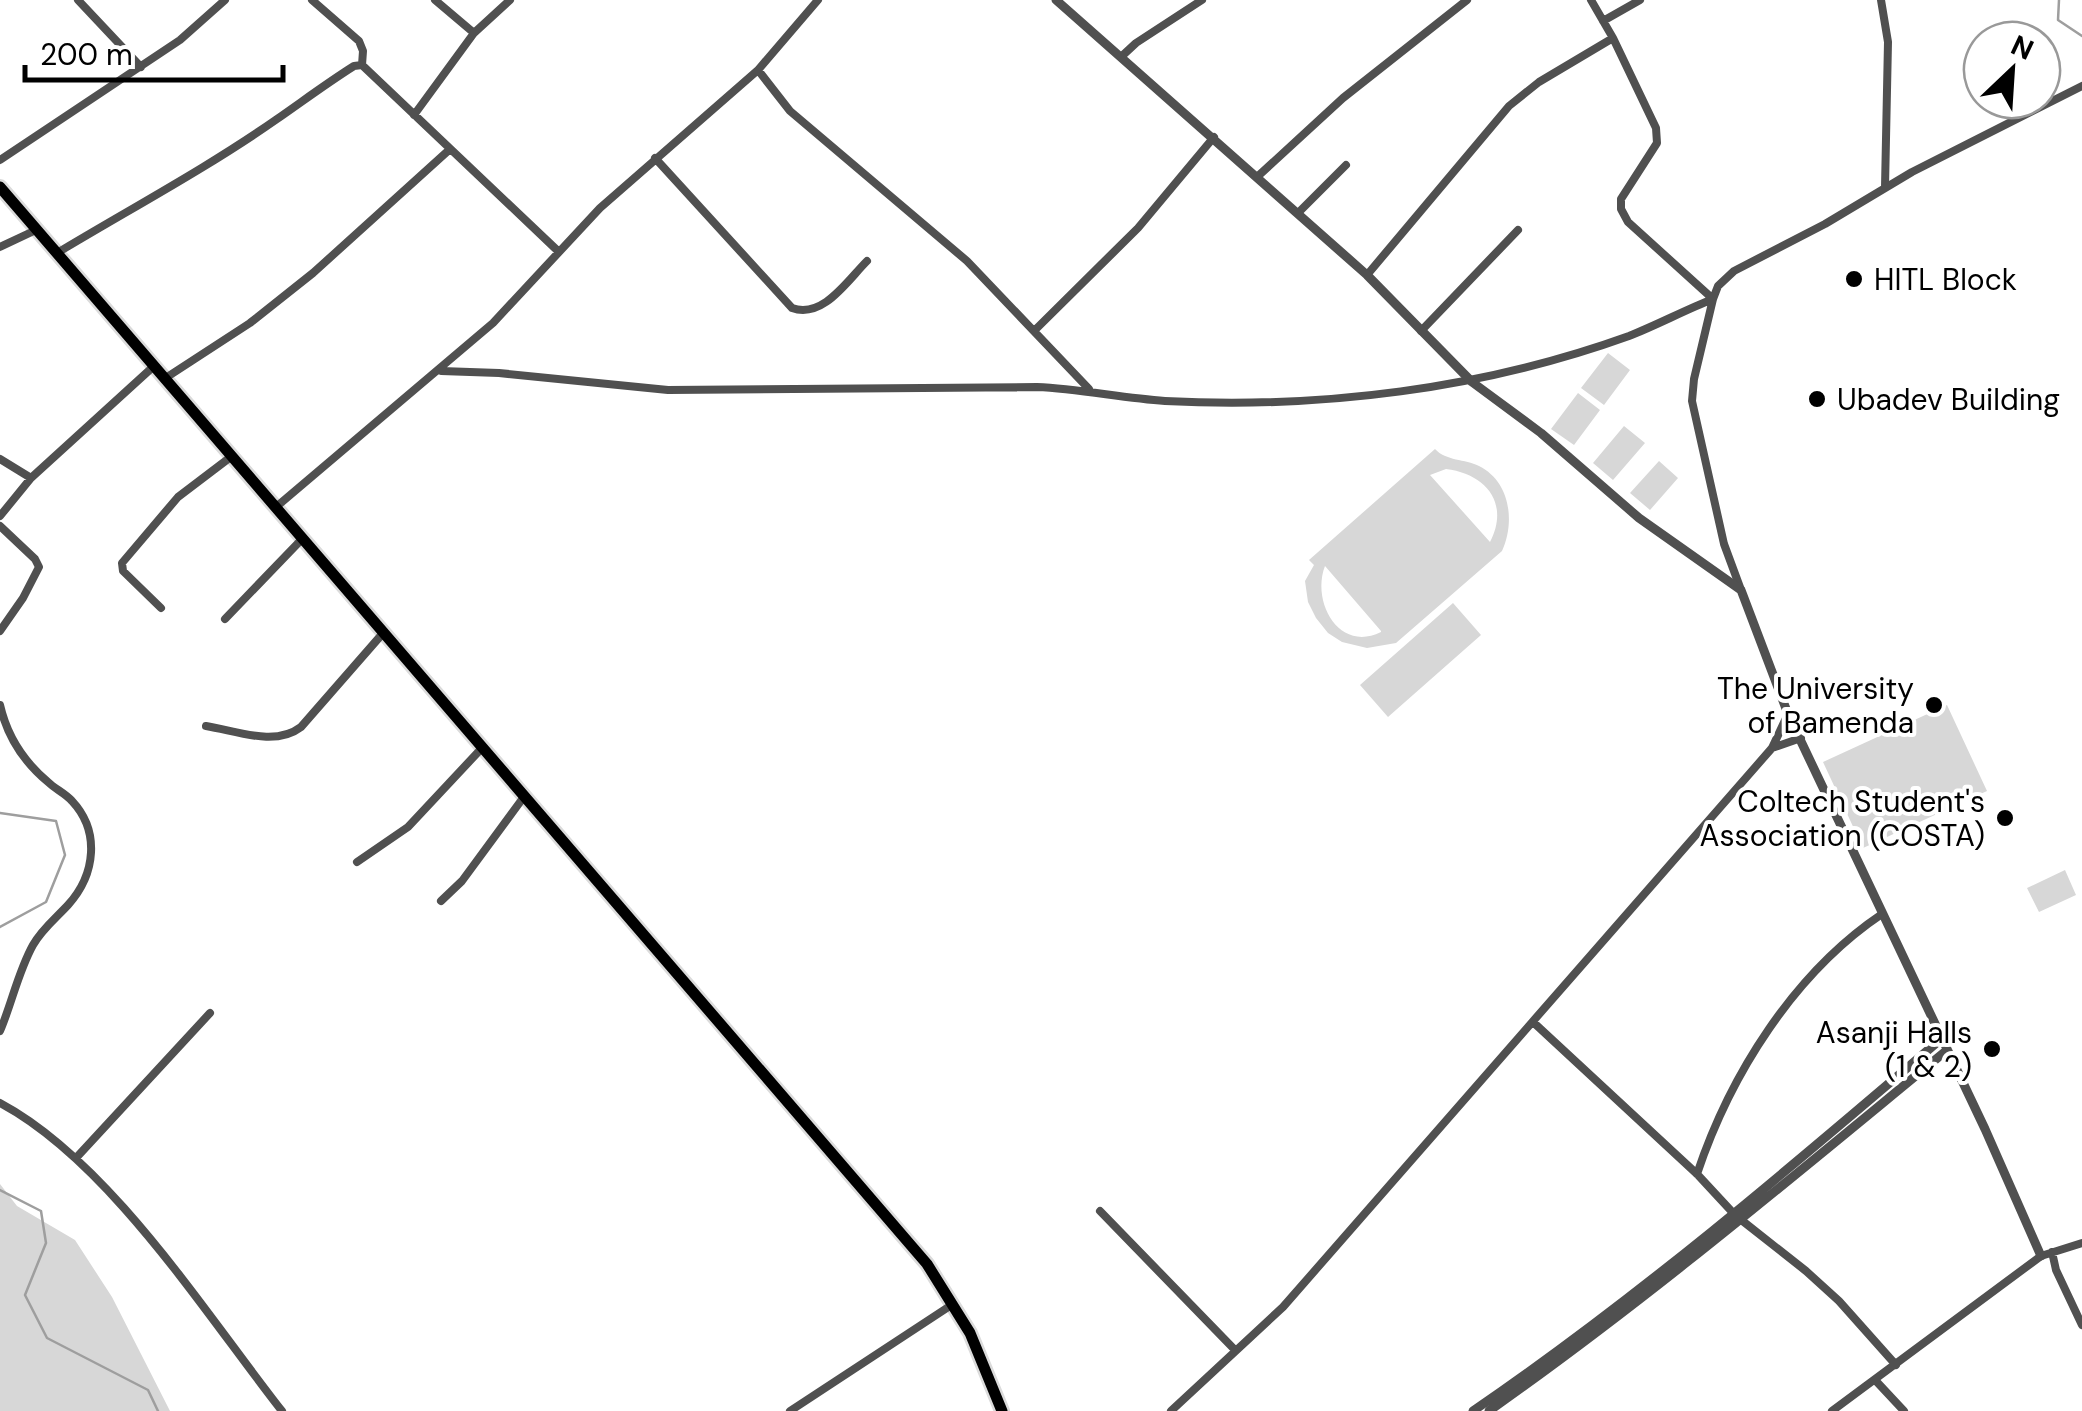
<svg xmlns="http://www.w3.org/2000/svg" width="2082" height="1411" font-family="'DM Sans',sans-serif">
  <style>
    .green { fill: #d7d7d7; fill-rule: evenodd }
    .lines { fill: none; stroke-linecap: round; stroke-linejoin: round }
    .stream { stroke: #9e9e9e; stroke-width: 2.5 }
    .trunk-casing { stroke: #dbdbdb; stroke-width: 16 }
    .minor { stroke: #505050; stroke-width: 8 }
    .tertiary { stroke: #505050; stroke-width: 9 }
    .trunk { stroke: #000; stroke-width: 11 }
    .poi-dot { fill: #000; stroke: #fff; stroke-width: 4 }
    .labels { text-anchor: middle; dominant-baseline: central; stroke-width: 8; stroke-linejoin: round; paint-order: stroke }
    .poi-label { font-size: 30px; fill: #000; stroke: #fff; text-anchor: end }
  </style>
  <rect width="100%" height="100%" fill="#fff"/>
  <!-- green -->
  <path class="green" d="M1608,353L1630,370L1604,405L1581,388Z
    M1578,393L1600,410L1574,445L1551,429Z
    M1624,426L1645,443L1613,480L1593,463Z
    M1435,449C1446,461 1465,459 1479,466C1511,482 1515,523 1502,551L1396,643L1367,648L1342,642L1328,633L1316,618L1308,602L1305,581L1314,565L1309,560ZM1446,469C1486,474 1510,503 1490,542L1430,475ZM1325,566L1381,631V632C1339,653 1311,602 1325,566Z
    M1659,461L1678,478L1650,510L1630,493Z
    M1453,603L1481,635L1388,717L1360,685Z
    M1947,705L1987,791L1863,848L1823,762Z
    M2065,870L2076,895L2039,912L2027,888Z
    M0,1184L17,1206L75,1240L112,1297L170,1411H0Z"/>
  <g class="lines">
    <!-- stream -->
    <path class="stream" d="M2059,0L2058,20L2082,36
      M0,813L56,821L65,855L46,902L0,927
      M0,1190L41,1211L46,1243L25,1295L47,1338L148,1390L158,1411"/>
    <!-- trunk casing -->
    <g class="trunk-casing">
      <path id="trunk" d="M0,187L927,1264L970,1333L1002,1411"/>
    </g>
    <!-- minor -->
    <path class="minor" d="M78,0L141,67
      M312,0L359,41L363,51L362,65
      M435,0L474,33
      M1591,0L1613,38L1656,128L1657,143L1621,199V209L1628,222L1713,299
      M1881,0L1888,42L1885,187
      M1603,21L1640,0
      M1122,56L1136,43L1202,0
      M362,65L559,252
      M758,70L790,111L967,261L1089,389
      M414,115L474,33L510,0
      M655,158L792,308C823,319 847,281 867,261
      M0,160L180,40L225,0
      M1257,177L1343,98L1467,0
      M1298,213L1346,165
      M0,247L36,230
      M57,253C130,209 207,168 277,119C303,101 327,83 354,66L362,65
      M1367,275L1509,106L1539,82L1613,38
      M1035,330L1138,228L1214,137
      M1421,331L1518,230
      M441,371L499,373L668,390L1037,387C1080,389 1122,398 1165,401C1322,409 1482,389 1629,336C1657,325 1685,310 1713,299
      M164,379L250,323L313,273L449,150
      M0,459L31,478L154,366
      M276,507L493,323L600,208L758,70L818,0
      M0,516L31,478
      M0,526L35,559L39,567L23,598L0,631
      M1741,590L1724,544L1692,401L1694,379L1713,299L1718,286L1734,271L1825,224L1912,172L2082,86
      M161,608L123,571L122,563L178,497L232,456
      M225,619L303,538
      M0,705C7,736 24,762 48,782C55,789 65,793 72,801C100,831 96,874 68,905C56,918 42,929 33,945C18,972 12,1003 0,1031
      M206,726C237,731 275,747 301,727L384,632
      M1772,748L1801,738
      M357,862L408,827L481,749
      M441,901L462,881L523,798
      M1533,1022L1697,1174L1735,1215L1806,1271L1839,1301L1896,1365
      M0,1103C109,1161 205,1313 282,1411
      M76,1158L210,1013
      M1697,1174C1730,1075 1794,973 1882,914
      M1100,1211L1235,1350
      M2052,1252L2056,1270L2082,1325
      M1876,1381L1904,1411
      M790,1411L953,1304
      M1171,1411L1283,1307L1772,748L1788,714
      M1832,1411L2041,1256L2082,1243"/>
    <!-- tertiary -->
    <path class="tertiary" d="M1056,0L1367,275L1472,382L1541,433L1639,518L1741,590L1788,714L1985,1129L2041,1256
      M1473,1411C1638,1298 1789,1169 1941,1039
      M1489,1411C1648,1299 1796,1174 1946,1051"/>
    <!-- trunk -->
    <use href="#trunk" class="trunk"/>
  </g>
  <!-- markers -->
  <g class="poi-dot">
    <circle cx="1854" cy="279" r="10"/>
    <circle cx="1817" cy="399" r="10"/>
    <circle cx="1934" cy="705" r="10"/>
    <circle cx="2005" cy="818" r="10"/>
    <circle cx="1992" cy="1049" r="10"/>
  </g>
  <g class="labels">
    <!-- poi labels -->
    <g class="poi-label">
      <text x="1874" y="279" text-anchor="start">HITL Block</text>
      <text x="1837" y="399" text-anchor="start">Ubadev Building</text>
      <text x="1914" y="688">The University<tspan x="1914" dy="34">of Bamenda</tspan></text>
      <text x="1985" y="801">Coltech Student's<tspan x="1985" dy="34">Association (COSTA)</tspan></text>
      <text x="1972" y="1032">Asanji Halls<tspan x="1972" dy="34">(1 &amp; 2)</tspan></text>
    </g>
  </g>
  <!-- north arrow -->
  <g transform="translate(2012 70) rotate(25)"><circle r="48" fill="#ffffff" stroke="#999999" stroke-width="2.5"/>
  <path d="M0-8L18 38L0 25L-18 38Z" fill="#000000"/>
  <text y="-15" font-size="28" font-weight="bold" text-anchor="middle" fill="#000000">N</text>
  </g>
  <!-- scale -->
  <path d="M25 65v15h258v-15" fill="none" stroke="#000000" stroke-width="5"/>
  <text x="40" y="65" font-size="30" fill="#000000" stroke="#ffffff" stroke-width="8" paint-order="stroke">200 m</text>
</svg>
